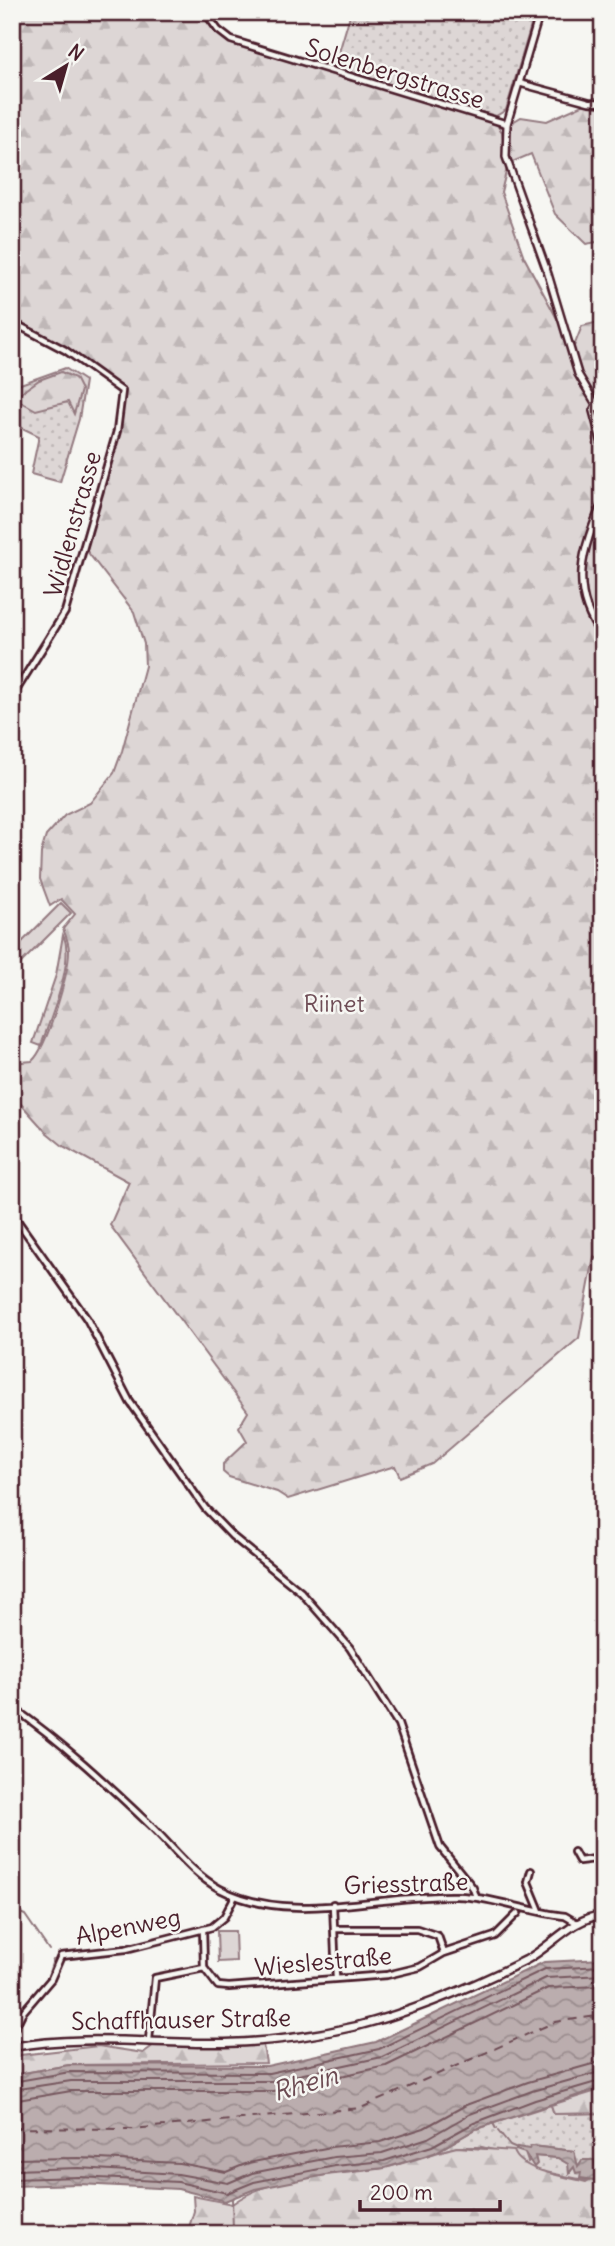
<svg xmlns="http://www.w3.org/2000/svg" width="615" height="2246" font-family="Delius,sans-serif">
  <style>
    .grass { fill: url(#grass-dots); stroke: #947a80; stroke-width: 2 }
    .forest { fill: url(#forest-firs); stroke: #947a80; stroke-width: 2 }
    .pitch { fill: #ddd6d5; stroke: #947a80; stroke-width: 2 }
    .water { fill: url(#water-waves); stroke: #8e747a; stroke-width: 2 }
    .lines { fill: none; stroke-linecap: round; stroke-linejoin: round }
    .shore { stroke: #77585f; stroke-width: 2 }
    .stream { stroke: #8e747a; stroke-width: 2 }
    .ferry { stroke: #6c4a52; stroke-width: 2; stroke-dasharray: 9 7; stroke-linecap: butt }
    .minor-casing { stroke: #4a1f2b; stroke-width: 10 }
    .tertiary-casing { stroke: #4a1f2b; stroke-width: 10 }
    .secondary-casing { stroke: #4a1f2b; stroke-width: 11 }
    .minor { stroke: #f6f6f2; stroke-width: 4.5 }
    .tertiary { stroke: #f6f6f2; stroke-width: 5 }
    .secondary { stroke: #f6f6f2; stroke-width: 6 }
    .labels { text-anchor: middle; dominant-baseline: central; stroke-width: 5; stroke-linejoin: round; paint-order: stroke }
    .street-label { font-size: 24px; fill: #4a1f2b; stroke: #f6f6f2 }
    .park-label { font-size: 24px; fill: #6f4d56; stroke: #f6f6f2 }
    .water-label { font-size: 26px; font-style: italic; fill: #6c4a52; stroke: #f6f6f2 }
  </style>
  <defs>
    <pattern id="grass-dots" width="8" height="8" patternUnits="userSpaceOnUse" patternTransform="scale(1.75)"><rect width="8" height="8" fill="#ddd6d5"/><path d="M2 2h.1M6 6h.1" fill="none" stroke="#bfb7b7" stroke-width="1.8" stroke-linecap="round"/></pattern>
    <pattern id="forest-firs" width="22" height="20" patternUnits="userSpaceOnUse" patternTransform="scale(1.75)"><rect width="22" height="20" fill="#ddd6d5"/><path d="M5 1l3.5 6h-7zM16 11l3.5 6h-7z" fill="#bfb7b7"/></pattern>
    <pattern id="water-waves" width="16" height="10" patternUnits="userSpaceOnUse" patternTransform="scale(1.75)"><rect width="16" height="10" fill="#bbadae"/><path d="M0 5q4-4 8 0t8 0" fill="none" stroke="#9a8c8e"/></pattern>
  </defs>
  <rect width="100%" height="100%" fill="#f6f6f2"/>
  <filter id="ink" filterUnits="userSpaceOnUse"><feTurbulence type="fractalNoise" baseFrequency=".0143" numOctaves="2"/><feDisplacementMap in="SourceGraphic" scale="14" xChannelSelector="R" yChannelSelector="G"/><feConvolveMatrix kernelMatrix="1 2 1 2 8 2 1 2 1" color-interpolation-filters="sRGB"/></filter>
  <g filter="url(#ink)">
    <!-- grass -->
    <path class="grass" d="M351,12H535L506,110L496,116L334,69Z
      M65,368L85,381L79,419L60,482L31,474L39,436L12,423V387Z
      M63,935C76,960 50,1019 41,1046L33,1043L56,975Z
      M551,2105L554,2114L603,2113V2165L601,2168L577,2167L574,2151L532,2146L525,2153L528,2162L534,2156L558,2158L569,2164L570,2172L574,2166L582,2171L585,2180L590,2177L603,2181V2184L531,2169L515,2156L482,2147H457L434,2153L476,2129Z"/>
    <!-- forest -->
    <path class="forest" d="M12,12H205L227,38L494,121L502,132L507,168L501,192L524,257L561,326L581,387L603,419V1264L594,1257L579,1338L432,1464L400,1477L395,1466L288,1499L277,1492L229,1477L223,1472V1464L247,1441L239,1427L248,1412L110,1225L129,1182L63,1146L46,1132L12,1094V1063L32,1061C47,1048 69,973 69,951C69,943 66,936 63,929L75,914L61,899L50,906L40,879L41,853L46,836L65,815L90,803L114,773L122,751L145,666L144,644L134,612L83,546L117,431L121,388L65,350L12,322Z
      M589,102L603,103V241L586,244L555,214L531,154L510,163L511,123L521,117L547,121Z
      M603,321V412L584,380L573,349L582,326Z
      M61,372L75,378L81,390L74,414L68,402L36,410L20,401L19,394L39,380Z
      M154,2045H263L266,2063L69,2065L12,2075V2056L98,2046L143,2053Z
      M603,2089V2113L554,2114L551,2105Z
      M457,2147L514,2151C521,2172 566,2176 586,2182L591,2179L603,2184V2234H187L194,2211L193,2196L232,2204C271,2175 331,2176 378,2169C404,2165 431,2153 457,2147Z"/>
    <!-- pitch -->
    <path class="pitch" d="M61,903L71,913L12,972V952Z
      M217,1931H235L236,1961L218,1962Z"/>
    <!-- water -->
    <path class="water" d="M603,1959V2087L476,2129L434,2153L385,2168L336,2173L255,2189L225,2201L178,2189L79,2184L12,2186V2075L69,2065L267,2066L376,2042L544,1962Z
      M531,2146L574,2151L578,2166L582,2160H594L596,2166L601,2168L603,2165V2181L580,2178L581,2172L576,2173L574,2167L569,2173L568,2164L558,2158L535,2156L537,2164L534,2167L525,2153L516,2150L517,2147L529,2149Z"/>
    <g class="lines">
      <!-- shore -->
      <path class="shore" d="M12,2082L70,2072L269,2073L379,2049L545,1969L603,1966
        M12,2090L71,2081H271L382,2057L546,1978L603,1975
        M12,2101L71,2091H273L386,2066L548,1988L603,1986
        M12,2159L79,2158L179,2163L226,2172L248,2163L331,2147L380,2142L424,2128L466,2105L528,2082L603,2061
        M12,2170L79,2168L178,2174L228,2183L252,2173L334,2157L382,2153L428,2138L470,2114L532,2091L603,2071
        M12,2179L79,2177L178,2182L227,2193L254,2182L335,2166L384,2161L432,2146L474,2123L535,2100L603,2080"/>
      <!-- stream -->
      <path class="stream" d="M12,1910L25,1915L49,1950
        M46,1982L53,1960
        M12,2042L28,2010
        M493,2123L496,2129
        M498,2131L510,2146L517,2149
        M232,2199L233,2229
        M234,2231L236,2234"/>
      <!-- ferry -->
      <path class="ferry" d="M12,2128L132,2129L361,2108L555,2022L603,2015"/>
      <!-- minor casing -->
      <g class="minor-casing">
        <path id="minor" d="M205,12L218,30L231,40L507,124
          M519,83L589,102L603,103
          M12,322L65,350L122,391L117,431L65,612L12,697
          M12,1213L87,1319L130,1402L205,1508L232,1536L301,1592L350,1648L398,1724L440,1847L473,1888L476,1897
          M12,1707C61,1741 107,1784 150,1825C172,1846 192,1874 220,1889C290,1926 379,1894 456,1896C494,1897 527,1912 565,1916L577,1923
          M601,1841L603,1849
          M574,1852L579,1861L603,1858
          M531,1871L528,1882L540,1911
          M333,1904L336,1978
          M203,1929L204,1968L218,1986L229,1987L387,1975L420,1967L444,1953L495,1936L518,1913
          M335,1929H417L438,1936L444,1953
          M12,2033L22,2013L51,1979L61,1956L126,1949L212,1927L224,1917L235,1896
          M149,2040L155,1978L204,1968"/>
      </g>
      <!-- tertiary casing -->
      <g class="tertiary-casing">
        <path id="tertiary" d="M540,12L507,124L506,157L548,274L578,374L603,416
          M595,407L593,411L603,448
          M603,501C582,550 568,591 603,637"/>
      </g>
      <!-- secondary casing -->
      <g class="secondary-casing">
        <path id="secondary" d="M12,2047C84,2034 153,2044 225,2043C270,2042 314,2036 357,2026C416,2011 472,1987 526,1960C552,1946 572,1918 603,1915"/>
      </g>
      <!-- minor -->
      <use href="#minor" class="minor"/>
      <!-- tertiary -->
      <use href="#tertiary" class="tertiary"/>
      <!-- secondary -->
      <use href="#secondary" class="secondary"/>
    </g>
  </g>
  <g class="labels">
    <!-- street labels -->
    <g class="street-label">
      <text transform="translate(395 73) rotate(17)">Solenbergstrasse</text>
      <text transform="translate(72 524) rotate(-74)">Widlenstrasse</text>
      <text transform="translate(406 1883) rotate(-2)">Griesstraße</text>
      <text transform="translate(128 1926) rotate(-11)">Alpenweg</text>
      <text transform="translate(323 1961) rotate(-5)">Wieslestraße</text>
      <text transform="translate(181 2019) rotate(-1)">Schaffhauser Straße</text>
    </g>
    <!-- park labels -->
    <g class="park-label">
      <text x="334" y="1003">Riinet</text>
    </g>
    <!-- water labels -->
    <g class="water-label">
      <text transform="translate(305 2083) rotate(-16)">Rhein</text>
    </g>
  </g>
  <!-- margin -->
  <rect width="615" height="2246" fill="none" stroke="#f6f6f2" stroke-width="42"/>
  <rect x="21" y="21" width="573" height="2204" fill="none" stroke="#4a1f2b" stroke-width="2.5" filter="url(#ink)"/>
  <!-- north arrow -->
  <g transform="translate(66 66) rotate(37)" stroke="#f6f6f2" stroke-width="5" paint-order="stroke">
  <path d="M0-5L12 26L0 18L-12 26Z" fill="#4a1f2b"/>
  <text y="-10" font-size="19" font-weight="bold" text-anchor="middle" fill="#4a1f2b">N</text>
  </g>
  <!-- scale -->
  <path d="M360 2200v10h140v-10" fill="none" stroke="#4a1f2b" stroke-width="3.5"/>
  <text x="370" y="2200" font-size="21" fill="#4a1f2b" stroke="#f6f6f2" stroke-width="5" paint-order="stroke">200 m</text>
</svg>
